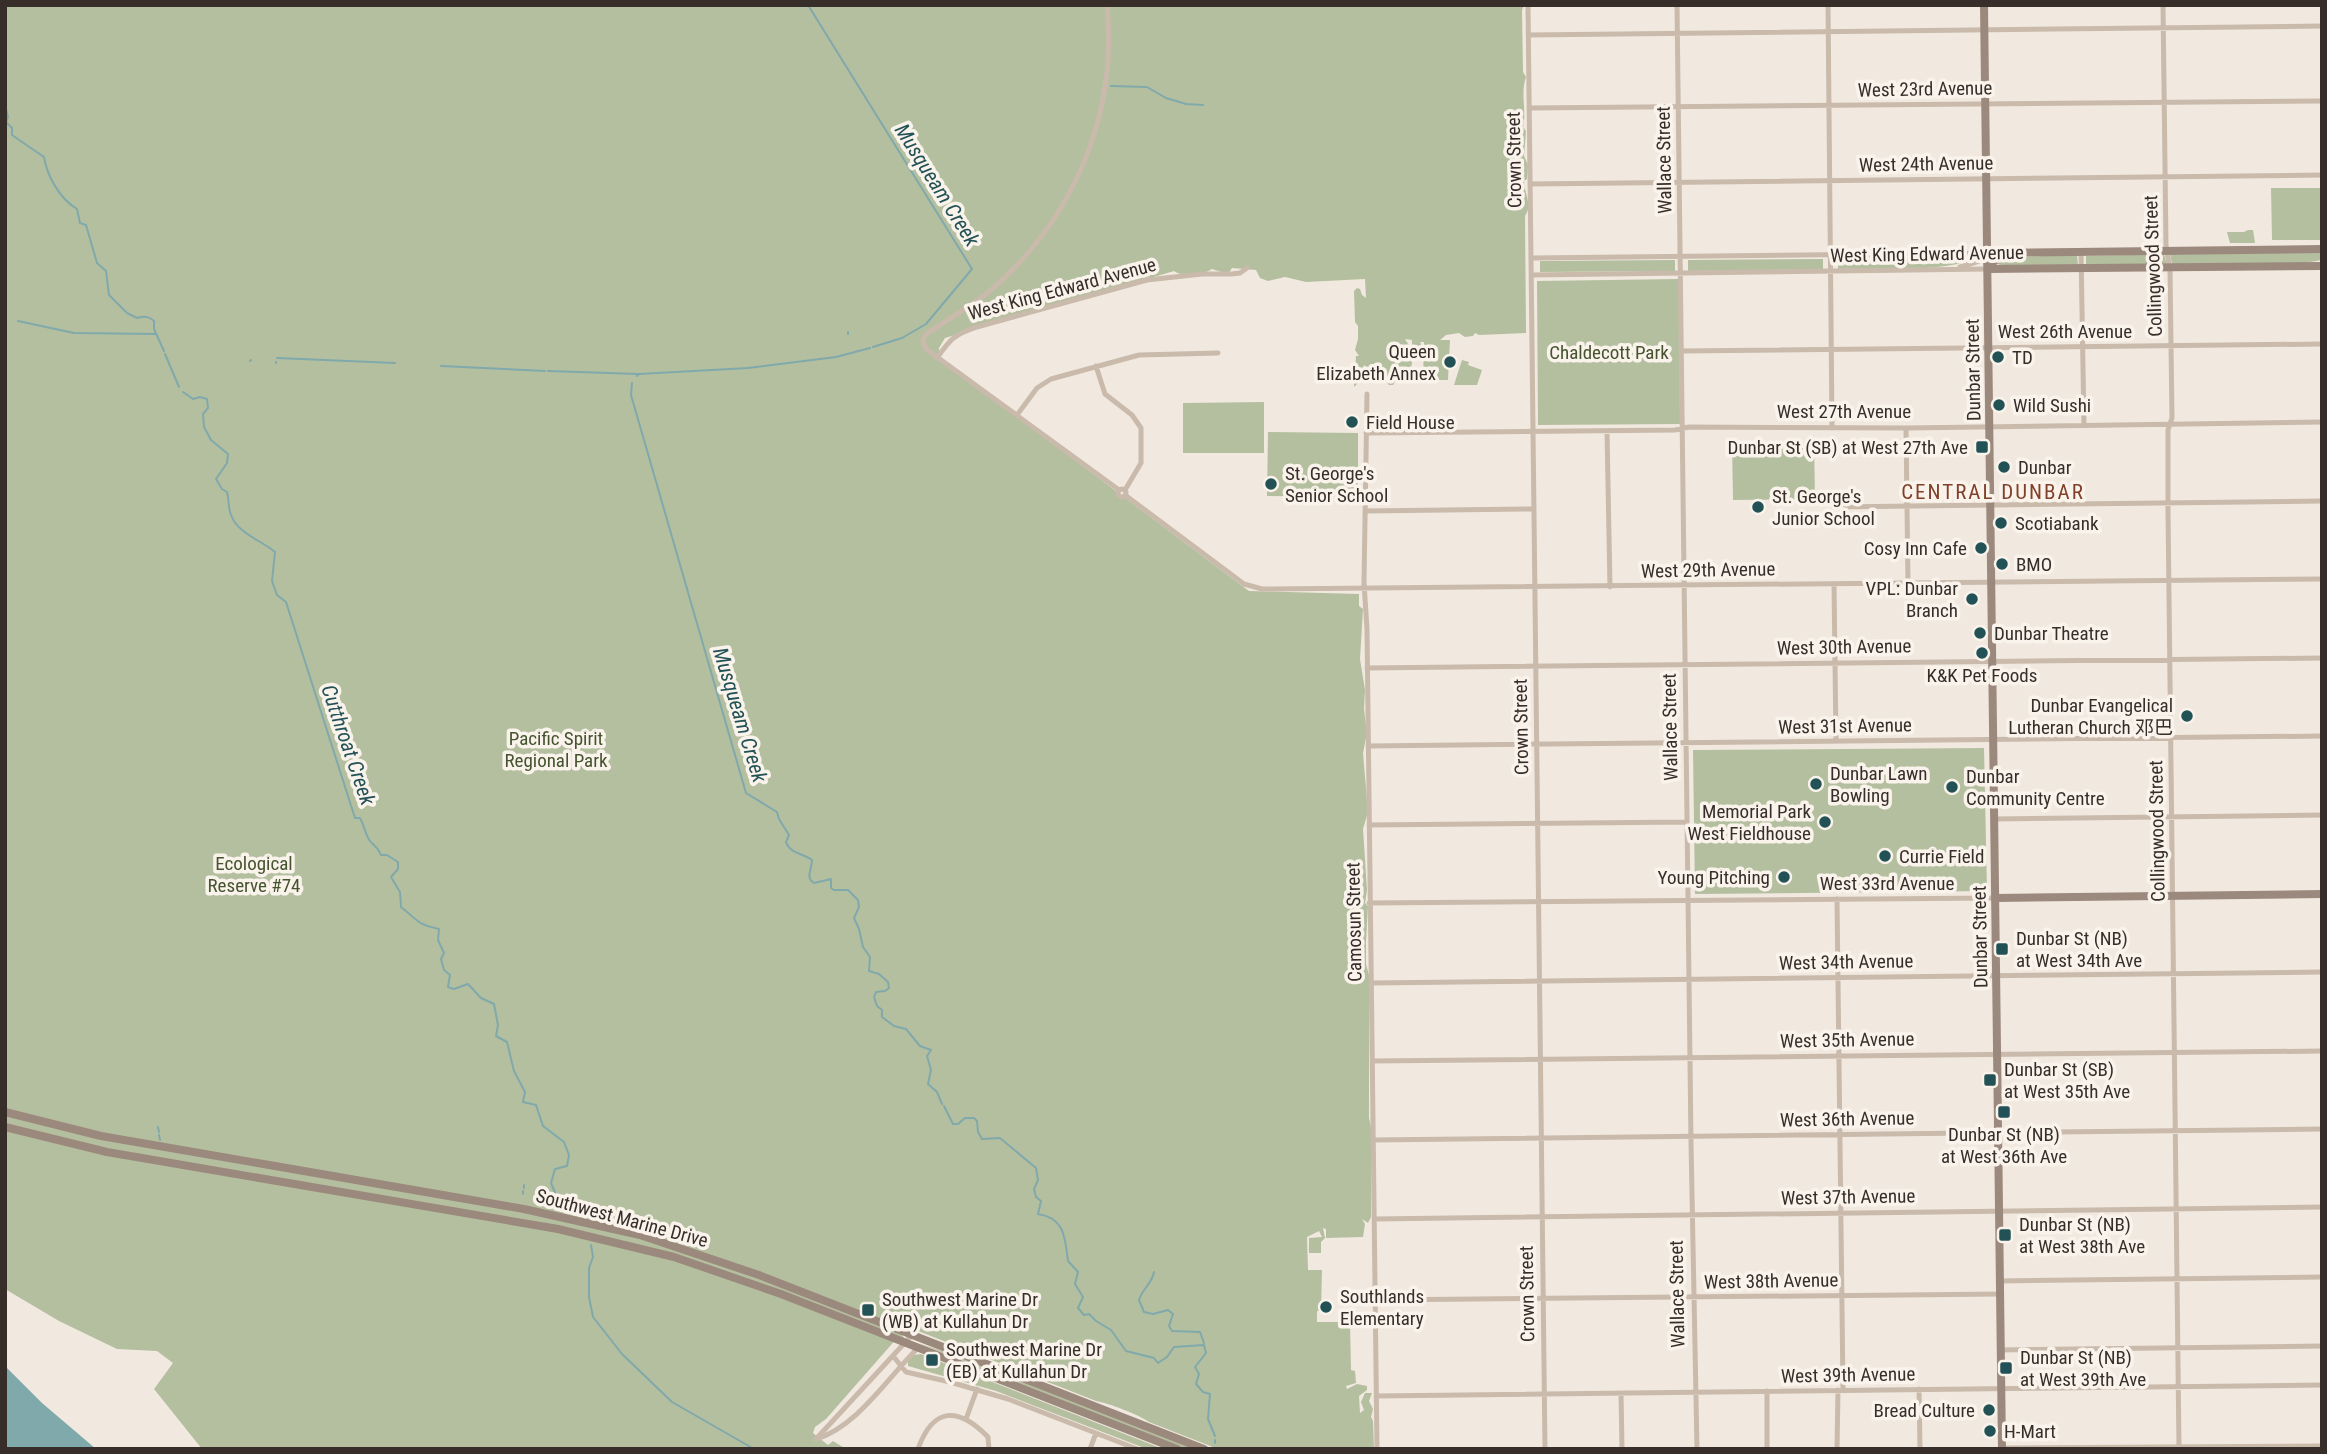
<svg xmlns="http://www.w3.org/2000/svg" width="2327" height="1454" font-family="'Roboto Condensed','Noto Sans SC',sans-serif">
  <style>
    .green { fill: #b4bf9f }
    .water { fill: #80a9ac }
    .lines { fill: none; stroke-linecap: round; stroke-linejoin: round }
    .stream { stroke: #80a9ac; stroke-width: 2 }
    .street { stroke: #c9baab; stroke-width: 5 }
    .secondary { stroke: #9c897d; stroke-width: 8 }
    .poi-dot { fill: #225156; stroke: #f9f3eb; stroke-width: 2.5 }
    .labels { text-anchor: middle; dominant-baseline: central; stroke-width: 7; stroke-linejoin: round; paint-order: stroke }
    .street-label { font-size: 19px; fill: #372e2a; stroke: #f9f3eb }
    .poi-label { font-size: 19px; fill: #372e2a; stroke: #f9f3eb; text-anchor: start }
    .park-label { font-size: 19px; fill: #45532f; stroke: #f9f3eb }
    .water-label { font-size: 21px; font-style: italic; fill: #225156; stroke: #f9f3eb }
    .neighbourhood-label { font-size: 21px; letter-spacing: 2px; fill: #804029; stroke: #f9f3eb }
  </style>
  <rect width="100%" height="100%" fill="#f1e9df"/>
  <!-- green -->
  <path class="green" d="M5,5H1524L1522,10L1523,72L1526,77C1520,94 1527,111 1523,127L1526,131L1524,156L1528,165L1527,179L1524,181C1524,193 1533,205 1525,216L1526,333L1479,335L1475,333L1473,336L1465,337L1459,333L1446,335L1440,340H1450L1448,380H1423L1424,342H1420L1422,346L1416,350L1412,345V340L1405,339L1415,355L1407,357L1412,362L1411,371L1403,382L1396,380L1393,385H1389L1382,376L1379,378L1364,365L1360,381L1354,387L1356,356H1359L1355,350L1358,339V326L1355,322L1354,291L1357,288L1360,289L1362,295L1366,298L1365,279L1306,282L1285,277L1268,281L1260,278L1256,270L1232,268L1228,274L1212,269C1202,275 1183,278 1174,271L945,338L939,348L940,359L1249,591L1359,594V606L1363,609L1360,659L1365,690L1364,709L1367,733L1363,753L1368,812L1363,829L1367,890L1365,903L1368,906L1366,941V964L1369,975V1118L1371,1127V1217L1368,1223L1362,1219L1365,1224L1363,1237L1326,1238V1229L1323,1228L1325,1238L1321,1242V1253H1309V1238L1322,1237L1319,1231L1307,1237L1308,1270H1322L1321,1311H1317V1322H1350L1351,1370L1355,1371L1356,1383L1346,1386L1347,1389L1357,1384L1367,1386V1390L1359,1396L1360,1413L1364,1410L1361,1402L1365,1393H1372L1369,1401L1373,1409L1371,1417L1373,1421L1374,1449H1218L1149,1422C1140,1415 1108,1403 1096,1401L908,1327L901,1334L905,1339L898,1337L826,1419L815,1427L813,1433L828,1445L833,1441L846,1449H202L154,1389L173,1363L157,1351L117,1349L59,1321L5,1289Z
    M2271,188H2322V240H2272Z
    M2248,230H2253L2255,243H2230L2227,232H2244Z
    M2322,252V260L2298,264H2172L2170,254Z
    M2164,254L2167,265H2086V256Z
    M2058,255H2077L2078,265L2006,266L1997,264L2011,258Z
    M1973,257L1977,259C1934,273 1883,268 1838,269V258Z
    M1823,259V269L1688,271V260Z
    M1675,260V271L1540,272V261Z
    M1679,279L1680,424L1538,425L1537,281Z
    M1462,360L1469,362L1468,365L1482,370L1477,385H1454Z
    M1264,402V453H1183V403Z
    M1268,432L1358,433V497L1267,496Z
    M1814,442L1815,499L1733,500L1732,444Z
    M1984,748L1987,891L1695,894L1693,750Z
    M918,1343L972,1361L1196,1449H1186Z
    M921,1354L1163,1449H1147L996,1391L908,1366V1361L914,1355Z"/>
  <!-- water -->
  <path class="water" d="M5,1366L42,1403L96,1449H5Z"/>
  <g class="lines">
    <!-- stream -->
    <path class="stream" d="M808,5L972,269L926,324L902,338L873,347
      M1111,86L1147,87L1166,98L1186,104L1203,105
      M5,105L8,117L6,122L12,128V135L44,157C47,176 60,199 77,209L80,223L86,225L97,263L106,271L109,295L127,313L137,318C144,316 149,316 154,321V329L164,351
      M18,321L74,333L156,334
      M848,334V332
      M165,354L179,387
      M277,358L395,363
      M250,361L251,360
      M276,363V362
      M441,366L545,371
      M548,371L638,374
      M637,376L639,374L748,368L836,357L870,348
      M632,383L631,395L746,793L777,812L779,819L789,835L786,842C790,854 803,853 812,860C812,869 805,878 814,883L831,879V888L834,890H848L858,900L859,907L854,918L859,929L863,947L870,957L869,971L879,974L888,982L889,988L885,991L876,992L874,997L877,1006L882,1010V1017L894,1026L906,1029L920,1046L931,1050L927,1056L931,1070L928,1084L937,1092L942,1104
      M183,392L193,399L200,397L207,399L208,408L203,414L204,427L211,440L228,454L227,463L216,479L222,489L227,492C229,499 228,508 231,515C238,534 261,540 275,552L272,581L277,595L286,602L355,818H360C364,825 366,836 370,841C374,846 378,847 381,855H387L398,862V869L391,877L400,892L401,907C419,921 416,924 439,929L438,940L444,953L441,959L444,970L450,975L448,987L454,989L468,984L481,998L494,1004L498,1025L496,1036L507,1042L514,1071L525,1092L523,1102L536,1105L543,1126L564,1142L569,1155L567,1166L555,1169L551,1183L556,1195L570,1202
      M944,1106L953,1124H958L965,1118H974L977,1121L978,1132L982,1139L1000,1138L1036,1168L1038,1180L1034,1189L1036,1197L1041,1201L1038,1214C1065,1218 1065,1238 1068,1261L1078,1272L1075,1284L1083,1297L1078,1308L1084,1315L1089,1314L1096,1321L1111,1330L1126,1351L1154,1358L1158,1363L1167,1357L1174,1347L1204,1345L1206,1353L1195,1367L1199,1374L1196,1384L1203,1392L1210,1394L1208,1419L1215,1436
      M158,1127L159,1132
      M159,1135L160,1140
      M524,1188V1185
      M523,1191V1194
      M572,1206L574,1210
      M591,1245L593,1257L589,1268V1297L593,1317L622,1354L672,1402L754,1449
      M1154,1272C1152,1284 1142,1289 1139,1300L1144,1312L1153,1314L1168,1310L1173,1314L1169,1326L1172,1331L1200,1332L1204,1343
      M1215,1440V1443"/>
    <!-- street -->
    <path class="street" d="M1107,5C1118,114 1074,218 991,290C971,307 947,319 925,335L923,341L926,349L1119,490
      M1528,5L1545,1449
      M1677,5L1691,1142L1697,1449
      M1828,5L1832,426
      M2163,5L2166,246L2170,270L2172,418L2168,430V509L2179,1449
      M1529,35L2322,26
      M1529,108L2322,101
      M1530,184L2322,175
      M2081,252L2084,425
      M1532,258L1988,253
      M1960,267L1979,261L1988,253
      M1531,275L1988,269
      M1682,351L2322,344
      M937,358C951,338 954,335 977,327L1147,280L1202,274H1232L1240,273L1247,268
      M1096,366L1105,394L1132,415L1141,428V463L1125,490
      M1367,394L1364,583L1367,629L1377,1449
      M1017,415L1037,388L1051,379L1139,355L1218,353
      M1906,428L1908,584
      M1607,431L1610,587
      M1366,433L1675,430L1689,427L1906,428L2322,422
      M1118 493a4 4 0 1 1 8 0a4 4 0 1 1-8 0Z
      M1125,495L1244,584L1262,589L2322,579
      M1833,507L2322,501
      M1365,511L1533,509
      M1834,584L1836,741
      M1367,668L2322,658
      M1368,746L2322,736
      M1994,819L2322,815
      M1369,825L1687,822
      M1837,899L1843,1390
      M1369,903L1995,898
      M1371,983L2322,972
      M1372,1061L2322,1051
      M1373,1140L2322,1129
      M1374,1219L2322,1207
      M1999,1281L2322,1277
      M1374,1300L2000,1294
      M2000,1350L2322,1346
      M893,1356L906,1372L950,1382L1008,1399L1137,1449
      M1919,1389L1920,1449
      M1767,1391V1449
      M1621,1393L1622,1449
      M1376,1396L2322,1385
      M966,1419L977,1389
      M816,1439L912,1335
      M816,1439C857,1427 888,1377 918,1348
      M2002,1448L2322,1446
      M918,1449C933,1407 958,1406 988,1437L989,1449
      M1090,1449L1096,1433
      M1837,1449L1838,1390"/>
    <!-- secondary -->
    <path class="secondary" d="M1984,5L2002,1449
      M1988,253L2322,249
      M1988,269L2322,266
      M1988,269L1995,260L2011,257
      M1995,898L2322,894
      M5,1112L101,1136L524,1209L640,1235L759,1275L1204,1449
      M5,1127L107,1152L558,1229L674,1257L781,1294L1177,1449"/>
  </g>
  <!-- markers -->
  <g class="poi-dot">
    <circle cx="1998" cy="357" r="7"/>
    <circle cx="1450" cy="362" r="7"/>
    <circle cx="1999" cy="405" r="7"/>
    <circle cx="1352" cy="422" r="7"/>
    <rect x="1975" y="440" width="14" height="14" rx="3.5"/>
    <circle cx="2004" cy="467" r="7"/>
    <circle cx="1271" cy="484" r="7"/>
    <circle cx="1758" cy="507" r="7"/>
    <circle cx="2001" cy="523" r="7"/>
    <circle cx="1981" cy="548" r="7"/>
    <circle cx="2002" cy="564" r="7"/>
    <circle cx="1972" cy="599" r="7"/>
    <circle cx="1980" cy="633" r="7"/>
    <circle cx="1982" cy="653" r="7"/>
    <circle cx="2187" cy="716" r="7"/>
    <circle cx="1816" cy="784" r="7"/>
    <circle cx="1952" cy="787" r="7"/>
    <circle cx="1825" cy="822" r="7"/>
    <circle cx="1885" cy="856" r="7"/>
    <circle cx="1784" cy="877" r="7"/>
    <rect x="1995" y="942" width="14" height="14" rx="3.5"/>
    <rect x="1983" y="1073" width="14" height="14" rx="3.5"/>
    <rect x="1997" y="1105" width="14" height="14" rx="3.5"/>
    <rect x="1998" y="1228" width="14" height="14" rx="3.5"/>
    <circle cx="1326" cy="1307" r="7"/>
    <rect x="861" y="1303" width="14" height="14" rx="3.5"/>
    <rect x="925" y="1353" width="14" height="14" rx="3.5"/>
    <rect x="1999" y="1361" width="14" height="14" rx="3.5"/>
    <circle cx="1989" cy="1410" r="7"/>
    <circle cx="1990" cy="1431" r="7"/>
  </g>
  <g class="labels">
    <!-- street labels -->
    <g class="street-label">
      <text transform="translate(1925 89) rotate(-1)">West 23rd Avenue</text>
      <text transform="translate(1514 160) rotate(-91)">Crown Street</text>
      <text transform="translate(1664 160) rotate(-91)">Wallace Street</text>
      <text transform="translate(1926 164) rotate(-1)">West 24th Avenue</text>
      <text transform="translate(1927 254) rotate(-1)">West King Edward Avenue</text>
      <text transform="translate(2153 266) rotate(-92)">Collingwood Street</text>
      <text transform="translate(1062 289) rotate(-15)">West King Edward Avenue</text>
      <text x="2065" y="331">West 26th Avenue</text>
      <text transform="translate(1973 370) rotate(-91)">Dunbar Street</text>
      <text x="1844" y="411">West 27th Avenue</text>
      <text transform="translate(1708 570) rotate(-1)">West 29th Avenue</text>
      <text transform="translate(1844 647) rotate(-1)">West 30th Avenue</text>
      <text transform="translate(1845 726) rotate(-1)">West 31st Avenue</text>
      <text transform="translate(1521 727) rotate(-91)">Crown Street</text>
      <text transform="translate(1670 727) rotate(-91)">Wallace Street</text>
      <text transform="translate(2157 831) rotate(-91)">Collingwood Street</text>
      <text x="1887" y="883">West 33rd Avenue</text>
      <text transform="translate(1354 922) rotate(-91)">Camosun Street</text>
      <text transform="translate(1980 937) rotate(-91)">Dunbar Street</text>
      <text transform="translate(1846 962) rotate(-1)">West 34th Avenue</text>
      <text transform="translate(1847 1040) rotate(-1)">West 35th Avenue</text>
      <text transform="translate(1847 1119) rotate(-1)">West 36th Avenue</text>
      <text transform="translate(1848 1197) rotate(-1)">West 37th Avenue</text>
      <text transform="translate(622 1218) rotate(15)">Southwest Marine Drive</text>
      <text transform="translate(1771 1281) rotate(-1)">West 38th Avenue</text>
      <text transform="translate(1527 1294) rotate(-91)">Crown Street</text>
      <text transform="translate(1677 1294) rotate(-91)">Wallace Street</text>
      <text transform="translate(1848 1375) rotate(-1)">West 39th Avenue</text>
    </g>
    <!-- poi labels -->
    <g class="poi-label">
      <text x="1436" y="351" text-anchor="end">Queen<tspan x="1436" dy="22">Elizabeth Annex</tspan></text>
      <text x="2012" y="357">TD</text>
      <text x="2013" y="405">Wild Sushi</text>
      <text x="1366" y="422">Field House</text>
      <text x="1968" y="447" text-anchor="end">Dunbar St (SB) at West 27th Ave</text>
      <text x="2018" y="467">Dunbar</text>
      <text x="1285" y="473">St. George's<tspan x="1285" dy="22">Senior School</tspan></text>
      <text x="1772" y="496">St. George's<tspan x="1772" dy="22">Junior School</tspan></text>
      <text x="2015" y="523">Scotiabank</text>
      <text x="1967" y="548" text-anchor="end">Cosy Inn Cafe</text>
      <text x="2016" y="564">BMO</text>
      <text x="1958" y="588" text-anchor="end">VPL: Dunbar<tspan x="1958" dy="22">Branch</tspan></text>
      <text x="1994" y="633">Dunbar Theatre</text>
      <text x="1982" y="675" text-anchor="middle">K&amp;K Pet Foods</text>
      <text x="2173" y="705" text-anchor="end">Dunbar Evangelical<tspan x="2173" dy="22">Lutheran Church 邓巴</tspan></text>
      <text x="1830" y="773">Dunbar Lawn<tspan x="1830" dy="22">Bowling</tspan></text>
      <text x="1966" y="776">Dunbar<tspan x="1966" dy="22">Community Centre</tspan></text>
      <text x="1811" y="811" text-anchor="end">Memorial Park<tspan x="1811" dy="22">West Fieldhouse</tspan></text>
      <text x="1899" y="856">Currie Field</text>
      <text x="1770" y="877" text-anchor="end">Young Pitching</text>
      <text x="2016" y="938">Dunbar St (NB)<tspan x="2016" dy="22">at West 34th Ave</tspan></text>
      <text x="2004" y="1069">Dunbar St (SB)<tspan x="2004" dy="22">at West 35th Ave</tspan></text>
      <text x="2004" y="1134" text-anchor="middle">Dunbar St (NB)<tspan x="2004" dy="22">at West 36th Ave</tspan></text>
      <text x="2019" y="1224">Dunbar St (NB)<tspan x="2019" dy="22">at West 38th Ave</tspan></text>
      <text x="1340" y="1296">Southlands<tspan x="1340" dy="22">Elementary</tspan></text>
      <text x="882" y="1299">Southwest Marine Dr<tspan x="882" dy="22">(WB) at Kullahun Dr</tspan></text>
      <text x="946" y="1349">Southwest Marine Dr<tspan x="946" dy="22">(EB) at Kullahun Dr</tspan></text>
      <text x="2020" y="1357">Dunbar St (NB)<tspan x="2020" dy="22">at West 39th Ave</tspan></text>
      <text x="1975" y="1410" text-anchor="end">Bread Culture</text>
      <text x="2004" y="1431">H-Mart</text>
    </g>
    <!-- park labels -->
    <g class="park-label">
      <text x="1609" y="352">Chaldecott Park</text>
      <text x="556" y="738">Pacific Spirit<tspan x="556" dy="22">Regional Park</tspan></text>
      <text x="254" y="863">Ecological<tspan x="254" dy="22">Reserve #74</tspan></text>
    </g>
    <!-- water labels -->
    <g class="water-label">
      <text transform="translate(937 185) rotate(58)">Musqueam Creek</text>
      <text transform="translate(740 715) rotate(73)">Musqueam Creek</text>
      <text transform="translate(348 745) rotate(71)">Cutthroat Creek</text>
    </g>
    <!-- neighbourhood labels -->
    <g class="neighbourhood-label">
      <text x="1993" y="492">CENTRAL DUNBAR</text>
    </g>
  </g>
  <!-- border -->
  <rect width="2327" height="1454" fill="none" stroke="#372e2a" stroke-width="14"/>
</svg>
